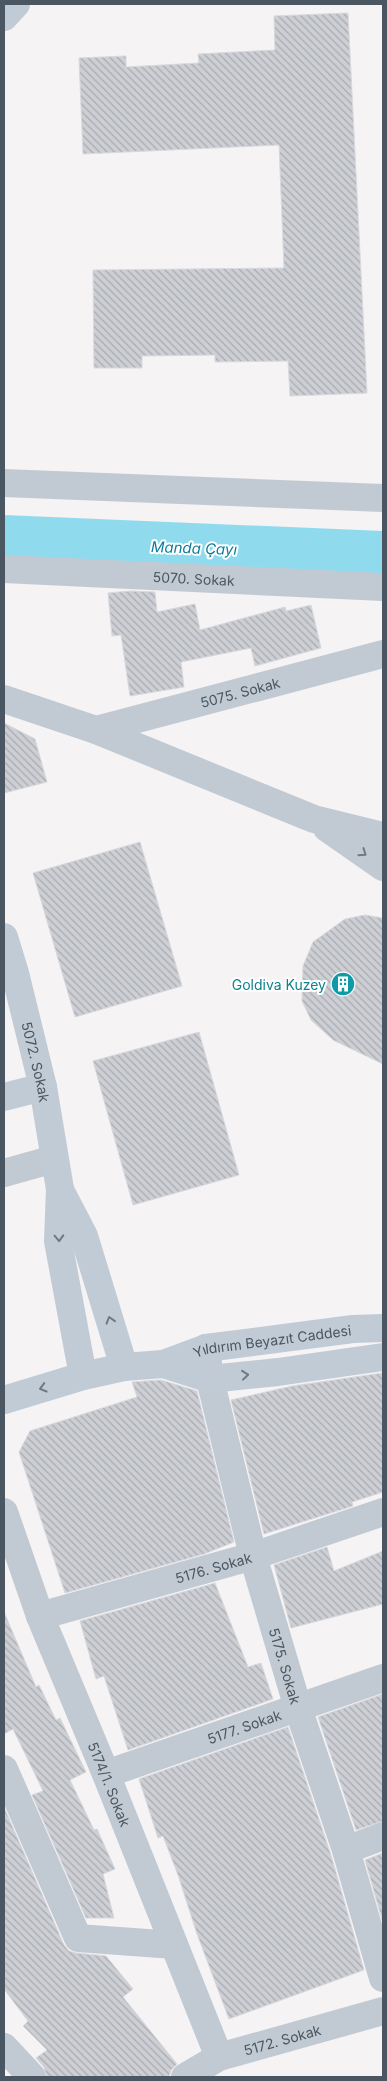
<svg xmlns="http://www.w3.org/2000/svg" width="387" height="2081" font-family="Inter,sans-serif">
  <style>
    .water { fill: #90daee }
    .building { fill: url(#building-back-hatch); stroke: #d7d9de }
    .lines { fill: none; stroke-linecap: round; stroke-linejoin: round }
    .street { stroke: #c1cad2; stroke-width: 28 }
    .secondary { stroke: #c1cbd6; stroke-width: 28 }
    .oneway { stroke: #6e7983 }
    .oneway2 { stroke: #6e7984 }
    .labels { text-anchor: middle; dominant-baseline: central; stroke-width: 4; stroke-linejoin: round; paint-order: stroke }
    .street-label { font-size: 14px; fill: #4a5661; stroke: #fff }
    .culture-label { font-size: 14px; fill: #0d838f; stroke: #fff; text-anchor: end }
    .water-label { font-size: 15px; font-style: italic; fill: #0c7c9b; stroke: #fff }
  </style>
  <defs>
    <pattern id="building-back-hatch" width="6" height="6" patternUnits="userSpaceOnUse" patternTransform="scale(1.25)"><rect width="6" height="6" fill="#cdcfd5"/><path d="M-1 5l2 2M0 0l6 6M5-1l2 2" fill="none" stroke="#a8abb0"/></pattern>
  </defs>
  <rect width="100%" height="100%" fill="#f5f3f3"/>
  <!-- water -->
  <path class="water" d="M4,515L383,531V574L4,558Z"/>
  <!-- building -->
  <path class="building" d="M348,13L367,393L290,396L288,361L215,362V355L142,356V368H94L93,270L284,268L279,145L83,154L79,58L126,56V67L199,63L198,54L275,50L274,16Z
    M130,591L155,592L157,612L195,604L200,630L285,607L286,611L311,605L321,648L255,666L251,648L181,662L184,687L130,696L121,635L112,636L108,593Z
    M4,723L35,739L47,782L4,793Z
    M140,842L182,986L75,1017L33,873Z
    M365,915L383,918V1064L333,1040L311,1020L302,1001L303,966L313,942L345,919Z
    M199,1032L239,1175L133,1205L93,1061Z
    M383,1373V1492L352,1502L353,1506L264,1534L231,1400L292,1386Z
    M161,1380L197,1391L234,1542L204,1554L65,1593L19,1452L30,1431L137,1397L132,1382Z
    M327,1547L334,1571L383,1551V1604L291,1628L274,1565Z
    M215,1583L248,1667L261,1663L273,1699L128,1750L104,1676L96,1679L80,1621Z
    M4,1612L36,1687L39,1685L56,1720L60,1718L86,1772L70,1780L94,1830L97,1829L115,1869L103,1874L114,1918H86L32,1795L43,1791L13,1729L4,1734Z
    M383,1694V1821L356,1830L318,1717Z
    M288,1727L331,1855L364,1970L229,2019L197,1934L178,1875L163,1836L158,1838L139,1779Z
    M4,1807L64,1945L69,1951L76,1953L106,1956L133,1989L123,1997L177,2064L171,2070L169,2077H47L44,2067L36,2058L47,2050L23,2026L28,2021L4,1989Z
    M383,1853V1923L365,1860Z"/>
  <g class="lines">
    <!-- street -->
    <g class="street">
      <path d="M4,483L383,498"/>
      <path id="s1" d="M4,569L383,587"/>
      <path d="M4,699L96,730L314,819L383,836"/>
      <path id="s2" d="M96,730L383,654"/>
      <path d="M327,828L383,867"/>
      <path d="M4,1173L54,1159"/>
      <path id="s3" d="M206,1348L210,1379L253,1556L298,1708L346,1850L383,1978"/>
      <path id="s4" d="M4,1512L40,1616L106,1774L219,2057"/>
      <path id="s5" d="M40,1616L253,1556L383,1512"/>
      <path d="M4,1769L78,1938L174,1945"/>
      <path id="s6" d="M106,1774L383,1678"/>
      <path d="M346,1850L383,1836"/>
      <path d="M4,2047L32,2077"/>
      <path id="s7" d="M185,2077L219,2057L383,2011"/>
    </g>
    <!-- secondary -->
    <g class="secondary">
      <path d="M4,17L16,4"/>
      <path id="s8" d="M4,937L15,973L43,1087L60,1189L58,1241L83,1376"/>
      <path d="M4,1097L43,1087"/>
      <path d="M60,1190L84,1236L124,1367"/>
      <path d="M163,1364L210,1379L278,1372L383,1357"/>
      <path id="s9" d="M4,1400L83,1376L124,1367L163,1364L206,1348L353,1329L383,1328"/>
    </g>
  </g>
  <!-- one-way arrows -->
  <defs><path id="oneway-chevron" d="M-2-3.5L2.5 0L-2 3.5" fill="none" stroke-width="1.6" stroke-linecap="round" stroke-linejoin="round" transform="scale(1.25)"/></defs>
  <use class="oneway" href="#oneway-chevron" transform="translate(363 853) rotate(35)"/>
  <g class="oneway2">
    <use href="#oneway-chevron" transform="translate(59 1238) rotate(88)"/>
    <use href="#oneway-chevron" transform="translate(110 1320) rotate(-107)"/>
    <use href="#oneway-chevron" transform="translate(245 1375) rotate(-6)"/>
    <use href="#oneway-chevron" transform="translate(43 1388) rotate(164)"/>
  </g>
  <!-- icons -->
  <defs>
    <g id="building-disc" transform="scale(1.25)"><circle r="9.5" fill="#0f9aa8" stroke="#fff"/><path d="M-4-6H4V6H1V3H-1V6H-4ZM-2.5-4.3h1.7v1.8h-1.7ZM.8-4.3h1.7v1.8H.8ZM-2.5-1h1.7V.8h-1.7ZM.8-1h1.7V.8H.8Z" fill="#fff"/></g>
  </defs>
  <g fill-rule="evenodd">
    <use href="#building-disc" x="343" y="984"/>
  </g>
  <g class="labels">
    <!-- street labels -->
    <g class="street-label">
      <text stroke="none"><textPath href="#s1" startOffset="190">5070. Sokak</textPath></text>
      <text stroke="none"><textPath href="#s2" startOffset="149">5075. Sokak</textPath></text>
      <text stroke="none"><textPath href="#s8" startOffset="129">5072. Sokak</textPath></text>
      <text stroke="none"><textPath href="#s9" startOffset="276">Yıldırım Beyazıt Caddesi</textPath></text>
      <text stroke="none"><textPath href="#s5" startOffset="180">5176. Sokak</textPath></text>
      <text stroke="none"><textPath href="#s3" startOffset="328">5175. Sokak</textPath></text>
      <text stroke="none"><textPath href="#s6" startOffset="146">5177. Sokak</textPath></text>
      <text stroke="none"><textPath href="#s4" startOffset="292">5174/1. Sokak</textPath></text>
      <text stroke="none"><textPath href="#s7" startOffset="105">5172. Sokak</textPath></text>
    </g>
    <!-- culture labels -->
    <g class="culture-label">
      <text x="326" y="984">Goldiva Kuzey</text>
    </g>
    <!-- water labels -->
    <g class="water-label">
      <text transform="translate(194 548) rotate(2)">Manda Çayı</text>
    </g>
  </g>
  <!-- border -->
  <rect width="387" height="2081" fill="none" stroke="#4a5661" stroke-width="10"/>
</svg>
